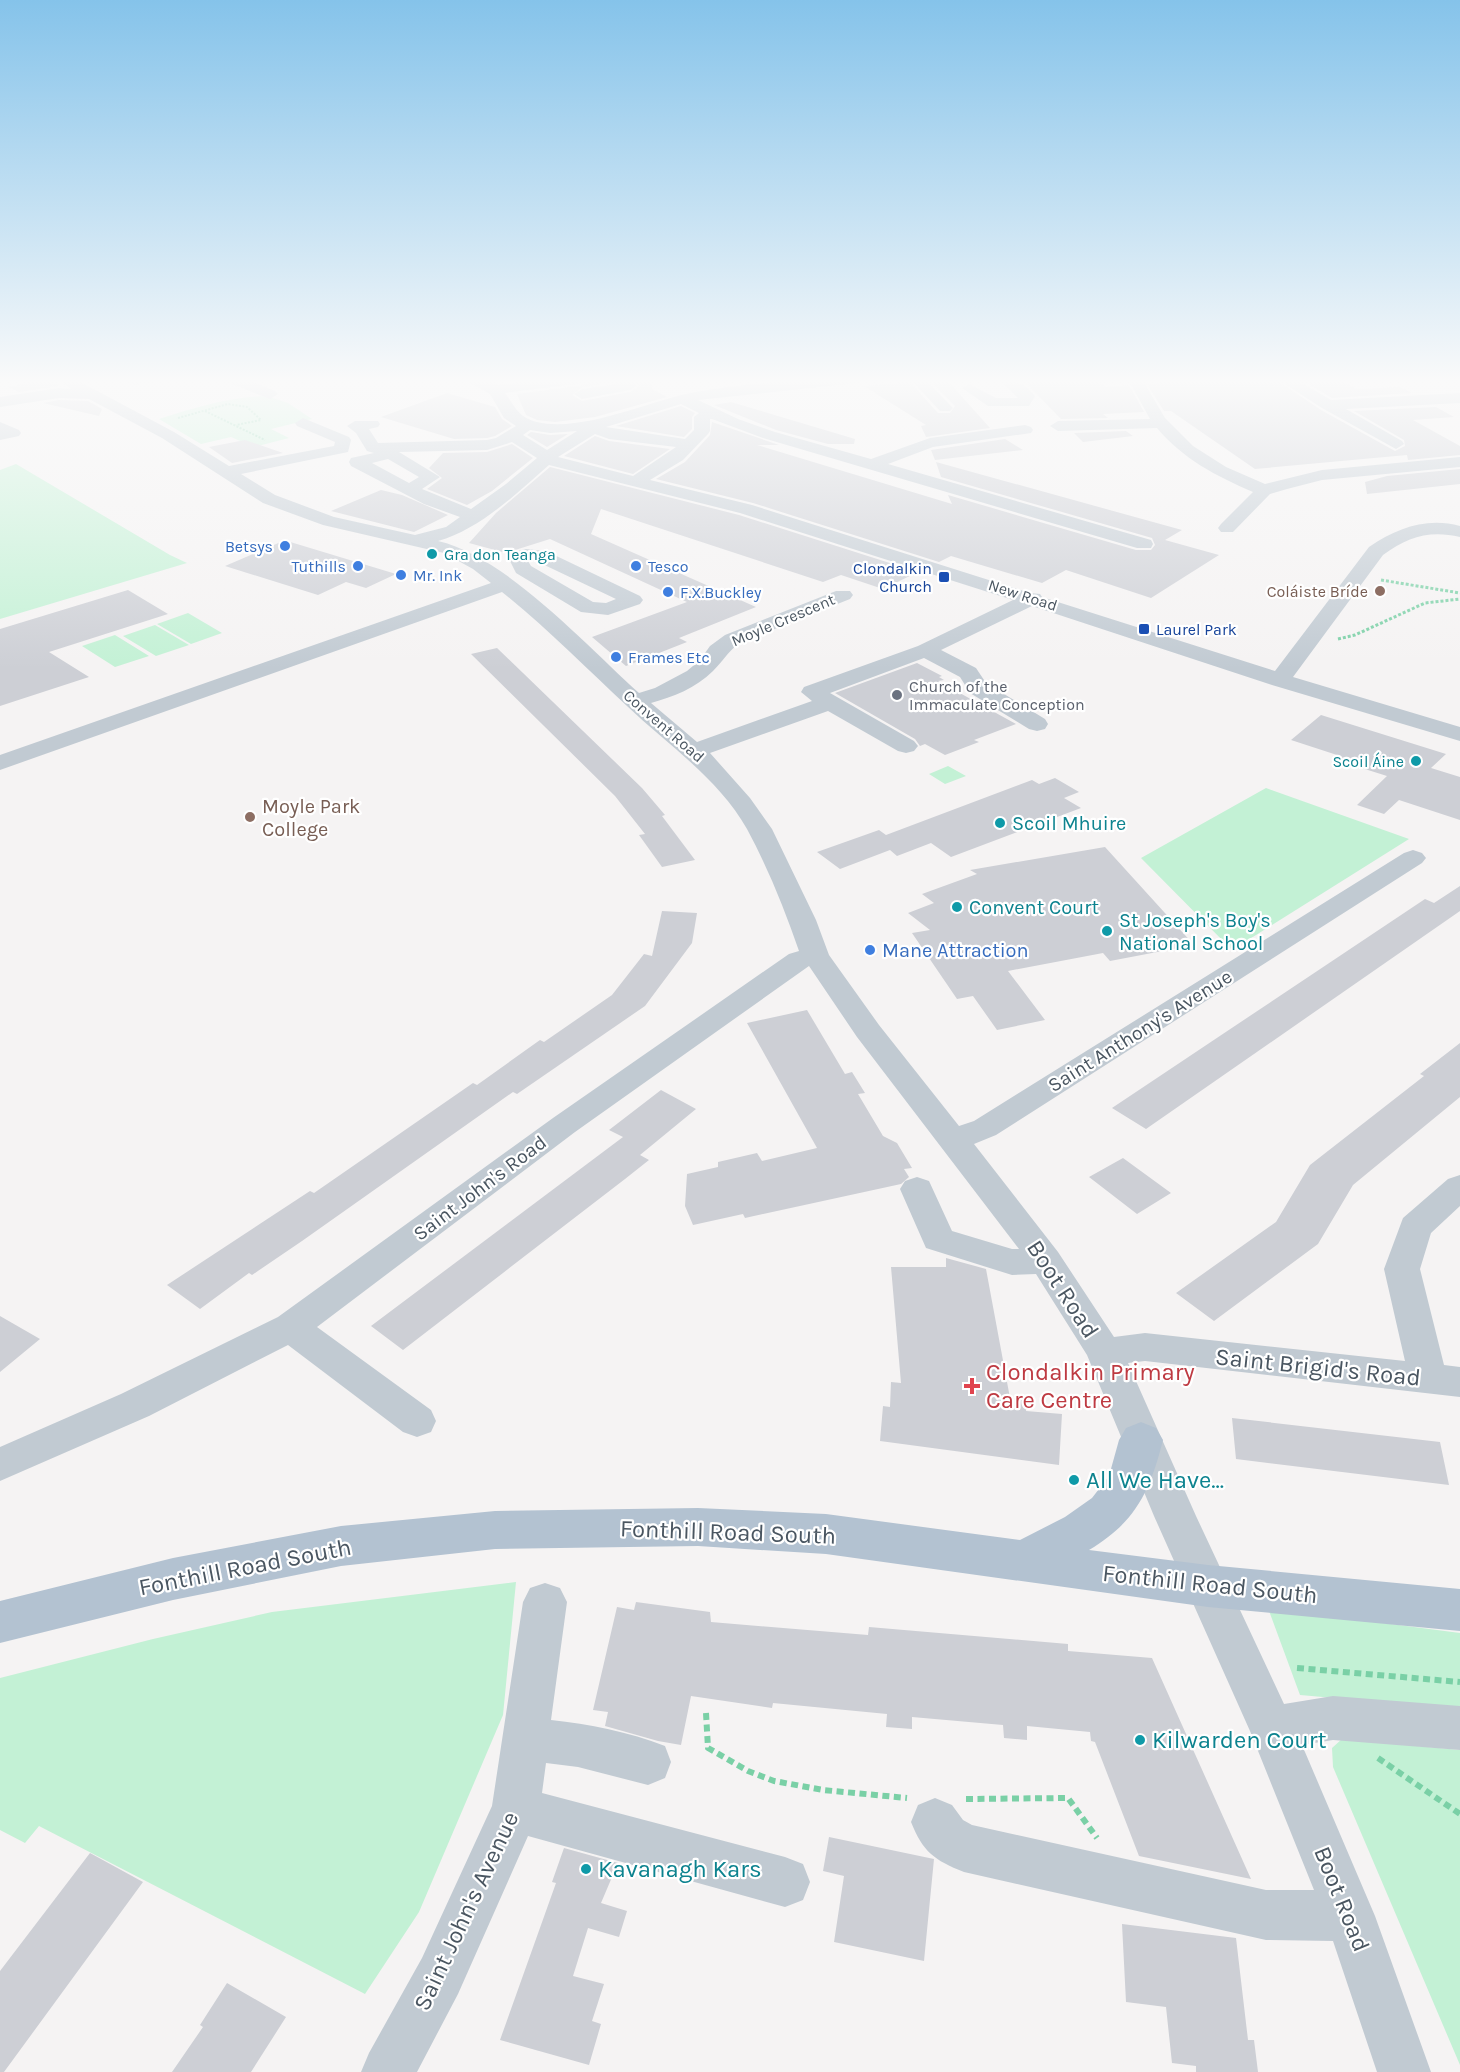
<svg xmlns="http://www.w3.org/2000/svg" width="1460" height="2072" font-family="Karla,sans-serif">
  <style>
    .green { fill: #c3f1d5 }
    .building { fill: #cdcfd5 }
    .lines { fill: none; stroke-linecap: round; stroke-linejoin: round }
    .path-far2 { stroke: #7ad0a6; stroke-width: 2; stroke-dasharray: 2 1.5; stroke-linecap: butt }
    .path-far1 { stroke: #7ad0a6; stroke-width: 3; stroke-dasharray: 3 2; stroke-linecap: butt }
    .path { stroke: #7ad0a6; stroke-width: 6; stroke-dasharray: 7 4.5; stroke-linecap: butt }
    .minor { fill: #c1cad2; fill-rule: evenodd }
    .major { fill: #b3c2d1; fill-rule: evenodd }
    .shop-dot { fill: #3f7fe0; stroke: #fff; stroke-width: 2 }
    .culture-dot { fill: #0f9aa8; stroke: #fff; stroke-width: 2 }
    .transit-dot { fill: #1a4fb4; stroke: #fff; stroke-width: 2 }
    .education-dot { fill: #8d6e63; stroke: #fff; stroke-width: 2 }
    .worship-dot { fill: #6b7280; stroke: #fff; stroke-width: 2 }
    .health-dot { fill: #e0444e; stroke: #fff; stroke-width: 2 }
    .labels { text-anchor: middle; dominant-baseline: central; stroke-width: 4.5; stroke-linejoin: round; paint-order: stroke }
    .far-shop-label { font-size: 16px; fill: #366cbe; stroke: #fff; text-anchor: start }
    .far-culture-label { font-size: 16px; fill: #0d838f; stroke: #fff; text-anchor: start }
    .far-transit-label { font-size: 16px; fill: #164399; stroke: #fff; text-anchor: end }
    .far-education-label { font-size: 16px; fill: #785e54; stroke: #fff; text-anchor: end }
    .far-street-label { font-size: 16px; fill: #4a5661; stroke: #fff }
    .far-worship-label { font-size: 16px; fill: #5b616d; stroke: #fff; text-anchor: start }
    .education-label { font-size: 20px; fill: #785e54; stroke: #fff; text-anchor: start }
    .culture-label { font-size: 20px; fill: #0d838f; stroke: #fff; text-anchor: start }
    .shop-label { font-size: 20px; fill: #366cbe; stroke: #fff; text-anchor: start }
    .street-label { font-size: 20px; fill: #4a5661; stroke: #fff }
    .near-street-label { font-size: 24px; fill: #4a5661; stroke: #fff }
    .near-health-label { font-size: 24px; fill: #be3a42; stroke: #fff; text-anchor: start }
    .near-culture-label { font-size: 24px; fill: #0d838f; stroke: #fff; text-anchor: start }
  </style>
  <rect width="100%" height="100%" fill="#f5f3f3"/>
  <!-- green -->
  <path class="green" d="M267,396L288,403L312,419L271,429L289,438L254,447L231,437L201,444L159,419C194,408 229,397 267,396Z
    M16,464L170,555L187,563L0,619V470Z
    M188,613L222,633L191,644L157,624Z
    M155,625L189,645L156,656L123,636Z
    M115,635L149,656L115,667L82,646Z
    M948,766L966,776L945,784L929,774Z
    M1266,788L1409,839L1232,950L1141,858Z
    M516,1582L503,1715L419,1912L365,1994L39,1826L25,1843L0,1830V1678L153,1639L272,1612Z
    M1268,1608L1460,1633V1709L1300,1695Z
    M1342,1739L1460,1750V2065L1333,1767L1332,1748Z"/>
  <!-- building -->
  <path class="building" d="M45,379L59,386L19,392L9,387Z
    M593,379H611L613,382L582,387L572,395L582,401L630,392L639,386L633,379H651L652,389L667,397L595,417L555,422L537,420L526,415L517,394L584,385Z
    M946,379L990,428L926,437L921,426L926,425L864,386L910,382L938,413H950L955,406L930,381Z
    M1022,379H1096L1106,387L1129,385L1144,412L1103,414L1108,418L1061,419Z
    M1201,379H1275L1321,410L1395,451L1405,446L1404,440L1354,411L1436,407L1454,417L1413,420L1460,446V455L1408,460L1407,455L1255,469L1171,411H1164L1147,384Z
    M1300,379H1338L1357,389L1400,387L1412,393L1332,398Z
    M447,393L495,407L502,419L512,426L495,436L487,438L454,439L381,417Z
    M59,400L88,401L102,409L99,416L43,403Z
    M731,402L855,439L854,444H828L776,430L714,405Z
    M681,406L695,413L692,417V429L684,437L616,426Z
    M712,422L779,445H757L952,504L948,495L1136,550H1151L1155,545L1152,538L941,477L936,462L1182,530L1165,540L1219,555L1151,598L1066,570L1042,583L951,556L939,562L753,503L656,479L685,462L710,435Z
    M1126,431L1133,436L1083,442L1074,433Z
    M531,432L550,435L568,434L547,447L527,435Z
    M595,436L609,441L670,449L633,474L564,456Z
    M1005,439L1023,450L935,460L931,450Z
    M245,440L283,453L232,463L209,447Z
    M512,444L533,458L492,491L467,505L427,489L442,478L429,468L443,453L487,452Z
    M550,467L739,515L918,572L883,589L841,575L823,582L601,509L591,534L756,607L679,638L687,642L626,666L592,637L687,602L550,539L506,553L469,543L496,513Z
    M1460,469V484L1367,494L1365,482L1387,476Z
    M381,490L402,495L448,515L414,532L331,511Z
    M283,541H287L396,574L366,588L346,582L318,595L225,566Z
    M128,590L168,614L49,652L89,677L0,706V629Z
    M497,648L642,788L665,815L662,816L695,860L662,867L639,835L645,834L615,796L471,654Z
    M917,663L942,676L939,677L944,680L938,681L1016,724L974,740L979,742L945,755L925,744L920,746L915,739L835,693Z
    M1321,715L1446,754L1431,768L1460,777V820L1399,800L1384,814L1357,805L1387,776L1333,759L1337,755L1291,740Z
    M1055,778L1079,792L1064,798L1081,808L951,857L931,843L897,856L890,850L840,869L817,852L879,830L886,835L1032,780L1039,784Z
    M1105,847L1194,945L1110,961L1103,953L1008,971L1045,1020L997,1030L973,996L957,999L912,933L930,930L908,913L934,903L922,894L977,874L970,870Z
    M1460,886V911L1146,1129L1112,1108L1425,899L1434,903Z
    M662,911L697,913L692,943L645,1006L517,1094L513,1092L302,1241L252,1275L249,1273L200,1309L167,1285L310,1191L314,1193L473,1083L477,1085L540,1040L544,1042L612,995L644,954L652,956Z
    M807,1010L845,1074L852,1072L865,1093L858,1094L883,1136L897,1143L912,1168L904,1169L909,1177L901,1184L745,1218L743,1214L693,1225L685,1206L687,1174L718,1167V1162L757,1153L762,1161L817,1148L747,1023Z
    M1460,1043V1097L1353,1185L1318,1244L1214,1321L1176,1293L1276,1222L1310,1165L1424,1076L1420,1074Z
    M661,1090L696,1109L640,1155L649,1160L625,1179L403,1350L371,1326L623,1137L609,1130Z
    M1123,1158L1171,1193L1137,1214L1089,1177Z
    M946,1258L986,1269L1010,1398L1027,1399L1026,1411L1062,1414L1059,1465L880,1441L883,1406L890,1407L891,1382L901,1383L891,1267H946Z
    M0,1316L40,1339L0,1372Z
    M1232,1418L1440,1442L1449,1485L1236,1459Z
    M636,1602L710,1612L711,1622L868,1635L869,1627L1068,1644V1651L1152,1658L1251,1879L1139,1856L1095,1742L1091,1741L1090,1732L1027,1726V1740L1004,1738L1003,1725L912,1717V1729L886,1727L887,1714L773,1703L772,1708L691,1696L681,1745L658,1741L605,1726L608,1712L593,1710L617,1607L634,1610Z
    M829,1837L934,1859L924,1961L834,1942L844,1876L823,1871Z
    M564,1848L618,1863L601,1903L627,1911L619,1937L588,1928L573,1976L604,1984L592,2021L601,2024L589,2065L500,2040L556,1883L552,1882Z
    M90,1853L143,1882L4,2072H0V1971Z
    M1122,1924L1236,1938L1248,2040H1254L1258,2072H1196V2066L1172,2063L1166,2007L1126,2002Z
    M227,1983L286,2017L251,2072H172L203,2027L200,2025Z"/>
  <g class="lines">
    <!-- path-far2 -->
    <path class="path-far2" d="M205,411L265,440
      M178,418L228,404L247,407L261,420L236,425"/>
    <!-- path-far1 -->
    <path class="path-far1" d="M1381,580L1460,593
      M1338,639L1355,635L1425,603L1460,599"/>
    <!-- path -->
    <path class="path" d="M1297,1668L1460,1682
      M706,1713L708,1748L748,1771L774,1781L823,1790L907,1798
      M1378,1758L1460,1814
      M966,1799L1068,1798L1097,1838"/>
    <!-- minor -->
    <path class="minor" d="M57,379H75L174,432L229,466L334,446L335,442L297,426L295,423L303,418L349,437L351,440L348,452L241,474L275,495L334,517L415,535L446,527L460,517L424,504L351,466L349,462L351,458L374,453L367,451L356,433L347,426L355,421H378L380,424L378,427L369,429L378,443L487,440L496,438L516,426L504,418L490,394L463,379H485L497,385L547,379H591L584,383L505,393C516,408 518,417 537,422C583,433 650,400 696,392C751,382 809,379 864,379L857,383L698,400L738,419L775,432L871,459L930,438L1025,425L1031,427L1033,430L1031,433L933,447L888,464L1151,540L1153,544L1151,548H1137L763,438L712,419H710V431L708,434L683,460L650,480L752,505L1030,593L1040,594L1042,597L1275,671L1369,547C1397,528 1427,517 1460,526V537C1429,530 1408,537 1383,555L1293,677L1460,727V741L1272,685L1032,606L941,650L976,668L986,683L1045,719L1048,724L1045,729L1037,731L1029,729L970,693L960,677L924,658L830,693L914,741L918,746L914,751L906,753L898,751L828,711L710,753L750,798L772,829L816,920L829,955L879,1025L959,1126L974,1121L1404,853L1413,850L1422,853L1426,858L1422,863L996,1135L974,1144L1058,1252L1114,1337L1145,1333L1405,1361L1384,1269L1403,1218L1448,1179L1460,1175V1206L1431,1233L1420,1269L1444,1365L1460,1367V1397L1145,1361L1128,1363L1196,1516L1284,1704L1333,1696L1460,1706V1750L1333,1740L1302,1745L1375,1916L1431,2072H1377L1333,1941L1266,1940L964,1872C934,1860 923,1852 911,1822L918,1805L935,1798L952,1805L963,1820L972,1825L1266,1890H1314L1250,1731L1154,1516L1087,1355L1036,1274L1012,1275L926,1248L900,1189L905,1181L917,1177L929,1181L952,1231L1012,1249H1019L857,1037L809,966L575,1132L317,1327L431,1410L436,1421L431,1432L417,1437L403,1432L288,1345L149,1416L0,1481V1447L121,1394L278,1317L553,1118L789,954L799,951C785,910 768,868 747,829C718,778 668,745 627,706C586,668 546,627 502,592L0,770V755L491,583L473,569L444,553L323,525L263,503L162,438L89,399L59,398L0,407V397L59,388L71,389ZM681,404L699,413L694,417V430L685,439L606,427ZM530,430L550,433L577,431L547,450L523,435ZM595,434L609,439L676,447L633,476L558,457ZM512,442L537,458L506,484L471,509L422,489L440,477L399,452L487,450ZM388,459L419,477L409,483L372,463ZM549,465L740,513L1013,600L918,646L804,687L801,692L812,701L697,742L651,703C673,697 696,688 713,671C724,660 726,654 739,643L850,599L853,595L850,591H836L725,635L710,646L700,660L687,671L655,688L639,693C587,646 505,556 438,541C480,529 516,494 549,465Z
      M124,379H152L150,382L134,385Z
      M225,379H246L275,391L278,394L270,399L265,397L227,382Z
      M613,379H630L637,386L630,390L582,399L574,394L582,389L617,384Z
      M910,379H925L950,405L953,408L950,411H940Z
      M999,379C1016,379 1023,382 1035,396L1029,406H988L962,388L969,384L996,398H1018Z
      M1128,379H1142L1165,418L1193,446L1226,467L1265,484L1322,470L1460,457V467L1322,480L1287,489L1270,494L1233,532H1221L1218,528L1221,524L1253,492C1216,476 1183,459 1157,428L1058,431L1050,426L1058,421L1150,419Z
      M1277,379H1295L1331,400L1460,393V403L1346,409L1402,441L1404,444L1396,449L1322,408Z
      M0,422L19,430L21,433L19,436L0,440Z
      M526,549L546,551L640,596L643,600L640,604L608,615L581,612L516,573L508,557L510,553ZM528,561H536L616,599L606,603L593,602L531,566Z
      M545,1583L560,1588L567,1602L551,1720C589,1724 629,1732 665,1746L671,1762L665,1778L648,1785L578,1767L546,1763L542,1793L785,1857L803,1864L810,1882L803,1900L785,1907L528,1836L458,1994L417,2072H361L369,2053L422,1958L492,1806L523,1602L530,1588Z"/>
    <!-- major -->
    <path class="major" d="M1141,1422L1156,1428L1163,1440C1150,1491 1136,1522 1089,1550L1208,1565L1460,1589V1631L1208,1607L826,1554L698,1546L495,1549L341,1566L173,1600L0,1643V1601L173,1558L341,1526L495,1511L698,1508L826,1514L1020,1540L1065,1517L1092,1498L1109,1476L1119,1440L1126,1428Z"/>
  </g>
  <!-- sky -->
  <linearGradient id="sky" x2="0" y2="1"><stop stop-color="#85c3ea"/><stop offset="0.57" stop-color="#fafafa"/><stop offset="1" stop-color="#fafafa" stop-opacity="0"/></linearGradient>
  <rect width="1460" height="669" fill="url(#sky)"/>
  <!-- markers -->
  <g class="shop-dot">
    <circle cx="285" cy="546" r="6"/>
    <circle cx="358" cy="566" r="6"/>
    <circle cx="636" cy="566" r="6"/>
    <circle cx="401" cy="575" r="6"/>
    <circle cx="668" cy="592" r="6"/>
    <circle cx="616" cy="657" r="6"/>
    <circle cx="870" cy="950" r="6"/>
  </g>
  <g class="culture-dot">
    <circle cx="432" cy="554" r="6"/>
    <circle cx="1416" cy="761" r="6"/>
    <circle cx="1000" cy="823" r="6"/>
    <circle cx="957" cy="907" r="6"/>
    <circle cx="1107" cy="931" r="6"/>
    <circle cx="1074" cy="1480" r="6"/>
    <circle cx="1140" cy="1740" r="6"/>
    <circle cx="586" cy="1869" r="6"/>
  </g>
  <g class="transit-dot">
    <rect x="938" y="571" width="12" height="12" rx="3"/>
    <rect x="1138" y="623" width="12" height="12" rx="3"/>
  </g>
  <g class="education-dot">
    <circle cx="1380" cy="591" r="6"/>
    <circle cx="250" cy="817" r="6"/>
  </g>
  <circle class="worship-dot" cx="897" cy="695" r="6"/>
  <path class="health-dot" d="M969 1377h6v6h6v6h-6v6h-6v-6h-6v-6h6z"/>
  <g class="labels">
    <!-- far-shop labels -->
    <g class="far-shop-label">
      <text x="273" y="546" text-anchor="end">Betsys</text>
      <text x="346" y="566" text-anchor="end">Tuthills</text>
      <text x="648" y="566">Tesco</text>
      <text x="413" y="575">Mr. Ink</text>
      <text x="680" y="592">F.X.Buckley</text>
      <text x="628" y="657">Frames Etc</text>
    </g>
    <!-- far-culture labels -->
    <g class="far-culture-label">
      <text x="444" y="554">Gra don Teanga</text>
      <text x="1404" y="761" text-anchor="end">Scoil Áine</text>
    </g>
    <!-- far-transit labels -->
    <g class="far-transit-label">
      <text x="932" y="568">Clondalkin<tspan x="932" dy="18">Church</tspan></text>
      <text x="1156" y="629" text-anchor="start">Laurel Park</text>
    </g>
    <!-- far-education labels -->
    <g class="far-education-label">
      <text x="1368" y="591">Coláiste Bríde</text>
    </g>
    <!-- far-street labels -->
    <g class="far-street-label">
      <text transform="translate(1023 595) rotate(18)">New Road</text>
      <text transform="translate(783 620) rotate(-23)">Moyle Crescent</text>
      <text transform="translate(664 726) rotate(41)">Convent Road</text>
    </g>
    <!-- far-worship labels -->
    <g class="far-worship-label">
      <text x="909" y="686">Church of the<tspan x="909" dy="18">Immaculate Conception</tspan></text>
    </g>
    <!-- education labels -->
    <g class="education-label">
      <text x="262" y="806">Moyle Park<tspan x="262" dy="23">College</tspan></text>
    </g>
    <!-- culture labels -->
    <g class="culture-label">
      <text x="1012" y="823">Scoil Mhuire</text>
      <text x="969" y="907">Convent Court</text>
      <text x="1119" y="920">St Joseph's Boy's<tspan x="1119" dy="23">National School</tspan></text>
    </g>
    <!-- shop labels -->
    <g class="shop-label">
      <text x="882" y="950">Mane Attraction</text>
    </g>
    <!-- street labels -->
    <g class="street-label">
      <text transform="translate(1140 1031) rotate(-32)">Saint Anthony's Avenue</text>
      <text transform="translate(480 1188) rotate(-37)">Saint John's Road</text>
    </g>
    <!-- near-street labels -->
    <g class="near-street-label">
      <text transform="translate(1063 1289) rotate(57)">Boot Road</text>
      <text transform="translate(1318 1367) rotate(6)">Saint Brigid's Road</text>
      <text transform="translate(728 1532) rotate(2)">Fonthill Road South</text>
      <text transform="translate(245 1567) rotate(-11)">Fonthill Road South</text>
      <text transform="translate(1210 1584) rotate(6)">Fonthill Road South</text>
      <text transform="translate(1342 1899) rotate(68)">Boot Road</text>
      <text transform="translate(466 1911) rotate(-65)">Saint John's Avenue</text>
    </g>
    <!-- near-health labels -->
    <g class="near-health-label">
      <text x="986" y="1372">Clondalkin Primary<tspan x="986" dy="28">Care Centre</tspan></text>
    </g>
    <!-- near-culture labels -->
    <g class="near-culture-label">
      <text x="1086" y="1480">All We Have...</text>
      <text x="1152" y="1740">Kilwarden Court</text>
      <text x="598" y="1869">Kavanagh Kars</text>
    </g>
  </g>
</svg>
